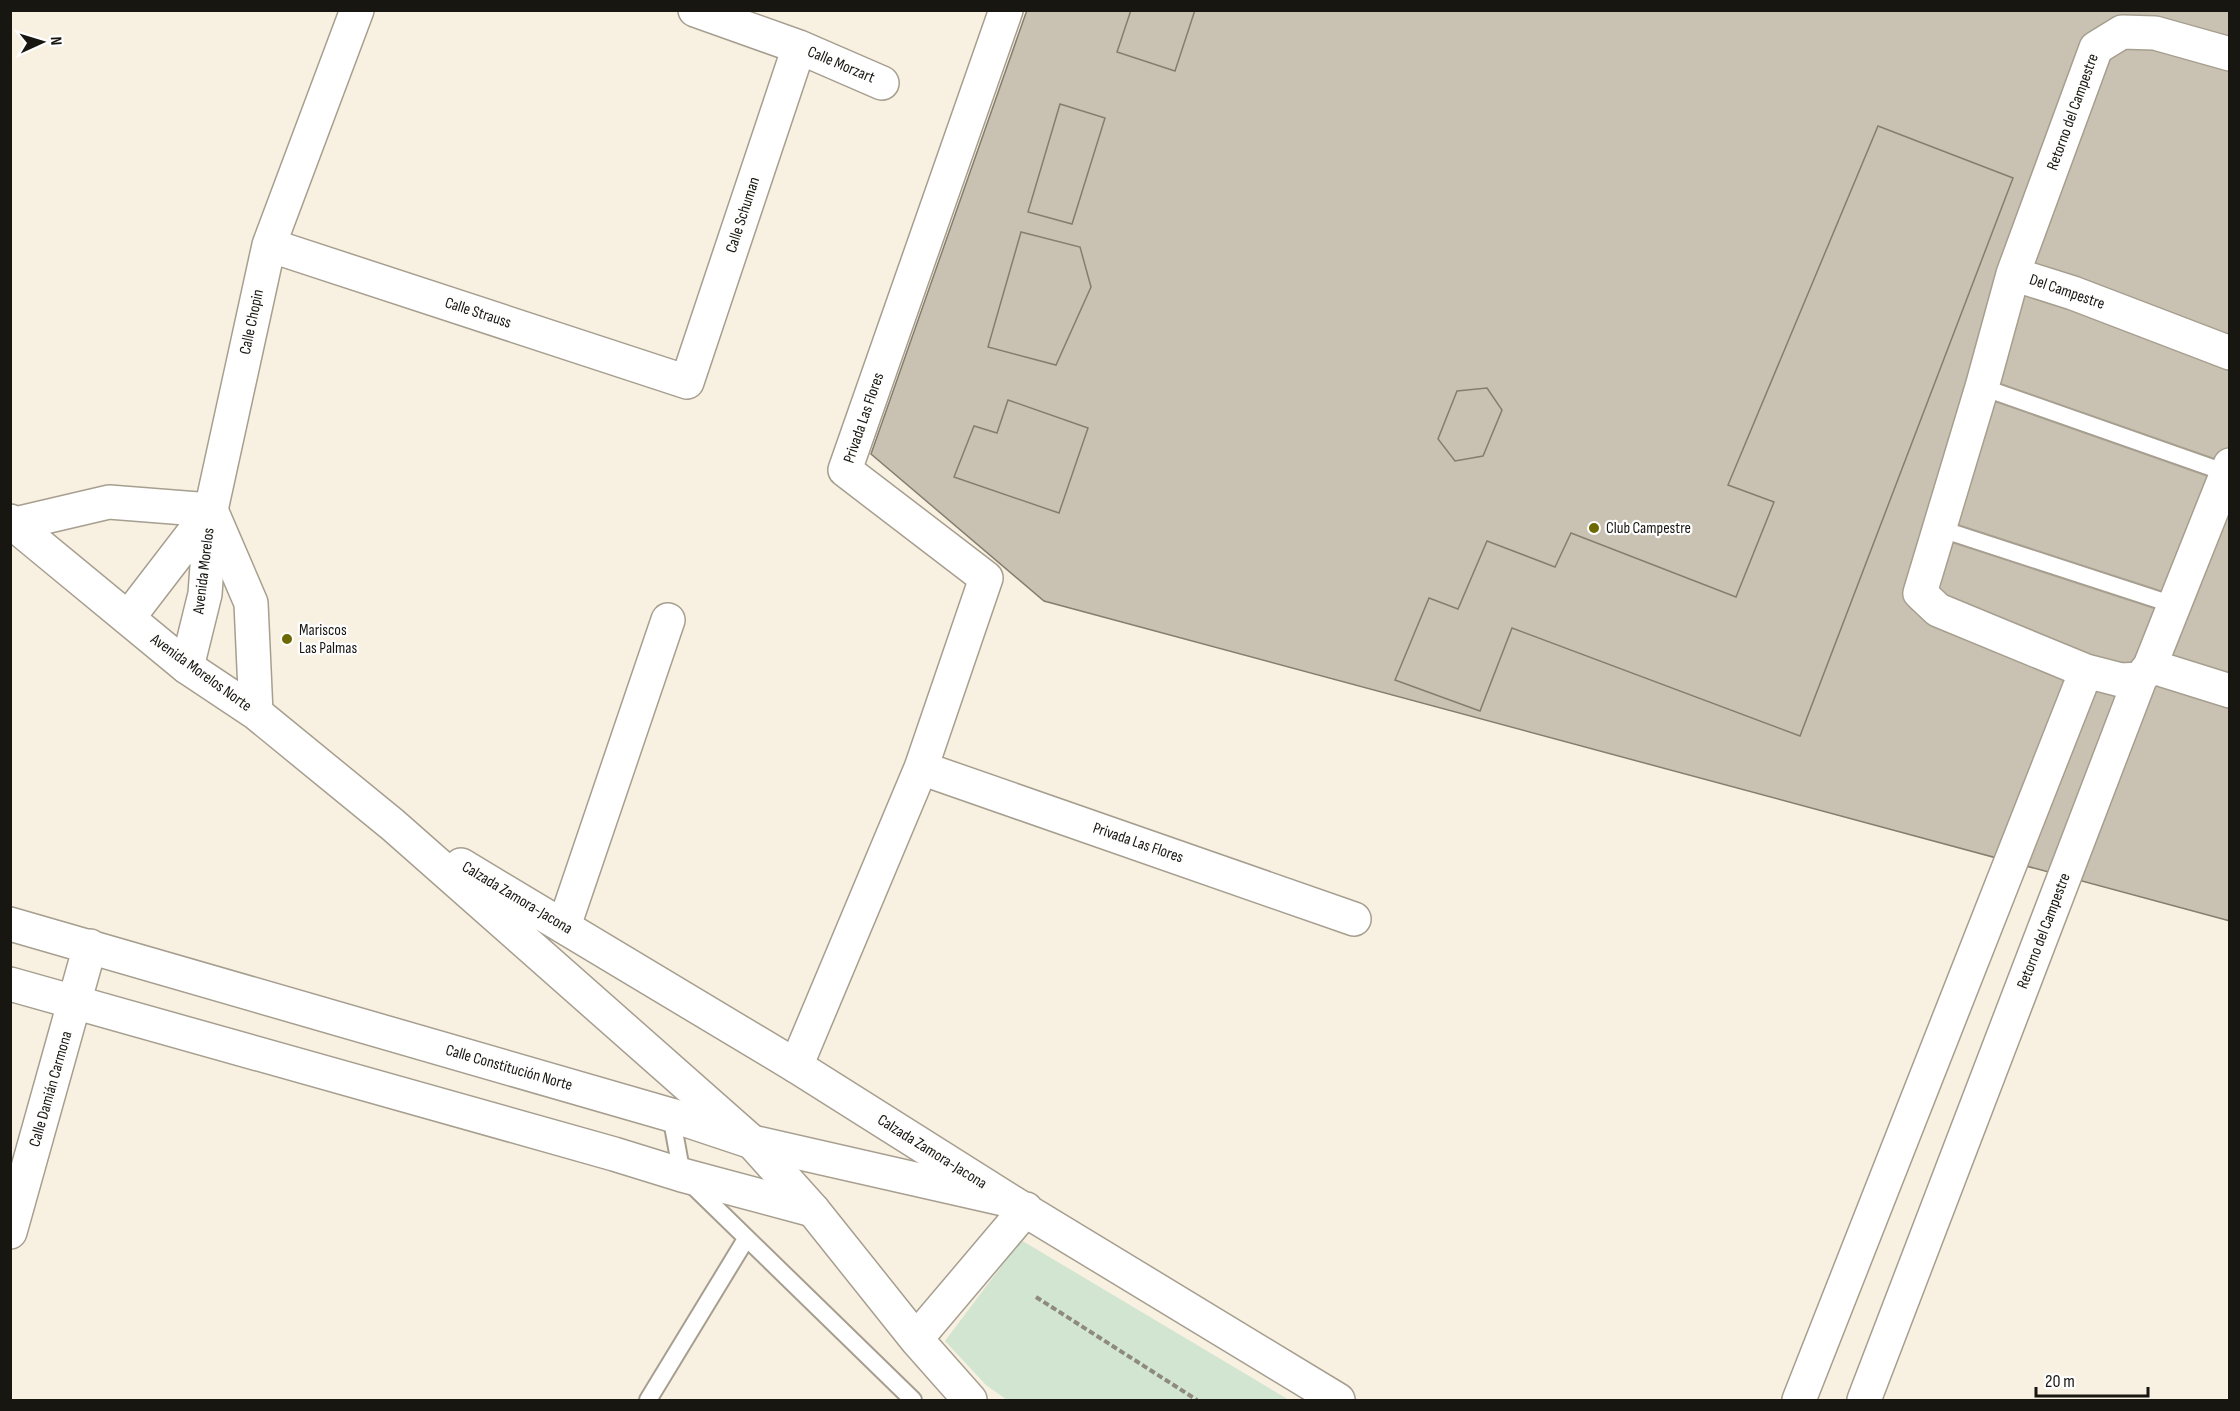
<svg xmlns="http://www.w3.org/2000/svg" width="2240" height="1411" font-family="'Sofia Sans Condensed',sans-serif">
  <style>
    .green { fill: #d2e5d0 }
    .building { fill: #c9c1b2; stroke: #857e70; stroke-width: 1.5 }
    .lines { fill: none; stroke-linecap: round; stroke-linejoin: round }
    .service-casing { stroke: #a69e8f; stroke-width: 20 }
    .minor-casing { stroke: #a69e8f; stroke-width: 36 }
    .primary-casing { stroke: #a69e8f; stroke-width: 36 }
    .path { stroke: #8f8a7e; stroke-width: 4; stroke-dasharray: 6 3; stroke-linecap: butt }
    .service { stroke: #fff; stroke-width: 16 }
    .minor { stroke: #fff; stroke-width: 33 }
    .primary { stroke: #fff; stroke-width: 33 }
    .poi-dot { fill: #6c6902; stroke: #fefefe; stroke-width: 2 }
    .labels { text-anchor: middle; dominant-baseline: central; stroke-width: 4.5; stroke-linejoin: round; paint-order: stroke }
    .street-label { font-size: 16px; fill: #181610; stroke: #fefefe }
    .poi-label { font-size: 16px; fill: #181610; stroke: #fefefe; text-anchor: start }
  </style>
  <rect width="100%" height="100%" fill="#f8f0e0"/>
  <!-- green -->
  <path class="green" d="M1021,1240L1289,1400H1007L986,1385L945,1341Z"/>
  <!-- building -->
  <path class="building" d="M1027,10H2230V921L1044,601L871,454Z
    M1131,10H1195L1175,71L1117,52Z
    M1060,104L1105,118L1072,224L1028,212Z
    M1878,126L2013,178L1800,736L1512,628L1480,711L1395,680L1429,598L1458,609L1487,541L1555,567L1571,533L1736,597L1774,502L1728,485Z
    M1021,232L1080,247L1091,287L1056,365L988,347Z
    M1487,388L1502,410L1483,456L1455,461L1438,439L1457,391Z
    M1008,400L1088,428L1059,513L954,477L974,426L997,433Z"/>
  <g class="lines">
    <!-- service casing -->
    <g class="service-casing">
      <path id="service" d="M1982,387L2227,473
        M1938,528L2174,605
        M671,1115L682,1175L913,1400
        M648,1400L746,1239"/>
    </g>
    <!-- minor casing -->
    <g class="minor-casing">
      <path id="minor" d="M695,10L799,47L882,83
        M269,245L687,382L799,47
        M2013,274L2073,293L2230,353
        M128,618L211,510L269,245L357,10
        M2150,666L2230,691
        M187,667L205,594L211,510
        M2140,679L2121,680L2086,671L1938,610L1920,593L1982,387L2013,274L2096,48L2122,32L2155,33L2230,54
        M921,768L1354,919
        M10,924L671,1115L752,1142L1003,1199
        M564,926L668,620
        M10,984L614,1154L682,1175L813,1210
        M796,1066L921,768L986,578L845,470L1006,10
        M10,1232L90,946
        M1799,1400L2086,671
        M1864,1400L2140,679L2150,666L2230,465"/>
    </g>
    <!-- primary casing -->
    <g class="primary-casing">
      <path id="primary" d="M10,521L187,667L256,713L393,825L752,1142L813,1210L916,1339L970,1400
        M15,524L109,502L211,510L251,603L256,713
        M461,865L796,1066L1010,1201L1338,1400
        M916,1339L1026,1209"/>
    </g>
    <!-- path -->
    <path class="path" d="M1036,1297L1197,1400"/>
    <!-- service -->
    <use href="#service" class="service"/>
    <!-- minor -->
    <use href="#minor" class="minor"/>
    <!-- primary -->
    <use href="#primary" class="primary"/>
  </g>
  <!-- markers -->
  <g class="poi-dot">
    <circle cx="1594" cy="528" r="6"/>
    <circle cx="287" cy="639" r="6"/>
  </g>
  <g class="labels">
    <!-- street labels -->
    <g class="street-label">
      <text transform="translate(841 65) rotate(23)">Calle Morzart</text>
      <text transform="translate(2073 112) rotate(-70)">Retorno del Campestre</text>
      <text transform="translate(743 215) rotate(-72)">Calle Schuman</text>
      <text transform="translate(2067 292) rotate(19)">Del Campestre</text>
      <text transform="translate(478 313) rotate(18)">Calle Strauss</text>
      <text transform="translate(252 322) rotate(-78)">Calle Chopin</text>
      <text transform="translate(864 418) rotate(-71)">Privada Las Flores</text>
      <text transform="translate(204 571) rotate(-83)">Avenida Morelos</text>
      <text transform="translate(201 673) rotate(36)">Avenida Morelos Norte</text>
      <text transform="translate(1138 843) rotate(19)">Privada Las Flores</text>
      <text transform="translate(517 898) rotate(31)">Calzada Zamora-Jacona</text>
      <text transform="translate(2044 931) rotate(-69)">Retorno del Campestre</text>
      <text transform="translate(509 1068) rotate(16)">Calle Constitución Norte</text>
      <text transform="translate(51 1089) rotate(-74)">Calle Damián Carmona</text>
      <text transform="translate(932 1152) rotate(32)">Calzada Zamora-Jacona</text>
    </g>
    <!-- poi labels -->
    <g class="poi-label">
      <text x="1606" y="528">Club Campestre</text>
      <text x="299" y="630">Mariscos<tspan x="299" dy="18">Las Palmas</tspan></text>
    </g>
  </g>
  <!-- border -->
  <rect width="2240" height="1411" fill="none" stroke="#181610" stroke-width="24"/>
  <!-- north arrow -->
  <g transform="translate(42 42) rotate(86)" stroke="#fefefe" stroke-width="4.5" paint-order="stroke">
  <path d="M0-4.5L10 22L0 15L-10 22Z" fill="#181610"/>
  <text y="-9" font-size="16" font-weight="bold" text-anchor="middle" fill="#181610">N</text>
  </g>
  <!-- scale -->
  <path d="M2036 1387v9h112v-9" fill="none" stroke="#181610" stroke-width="3"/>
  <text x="2045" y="1387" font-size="18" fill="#181610" stroke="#fefefe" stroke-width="4.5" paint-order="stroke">20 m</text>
</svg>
